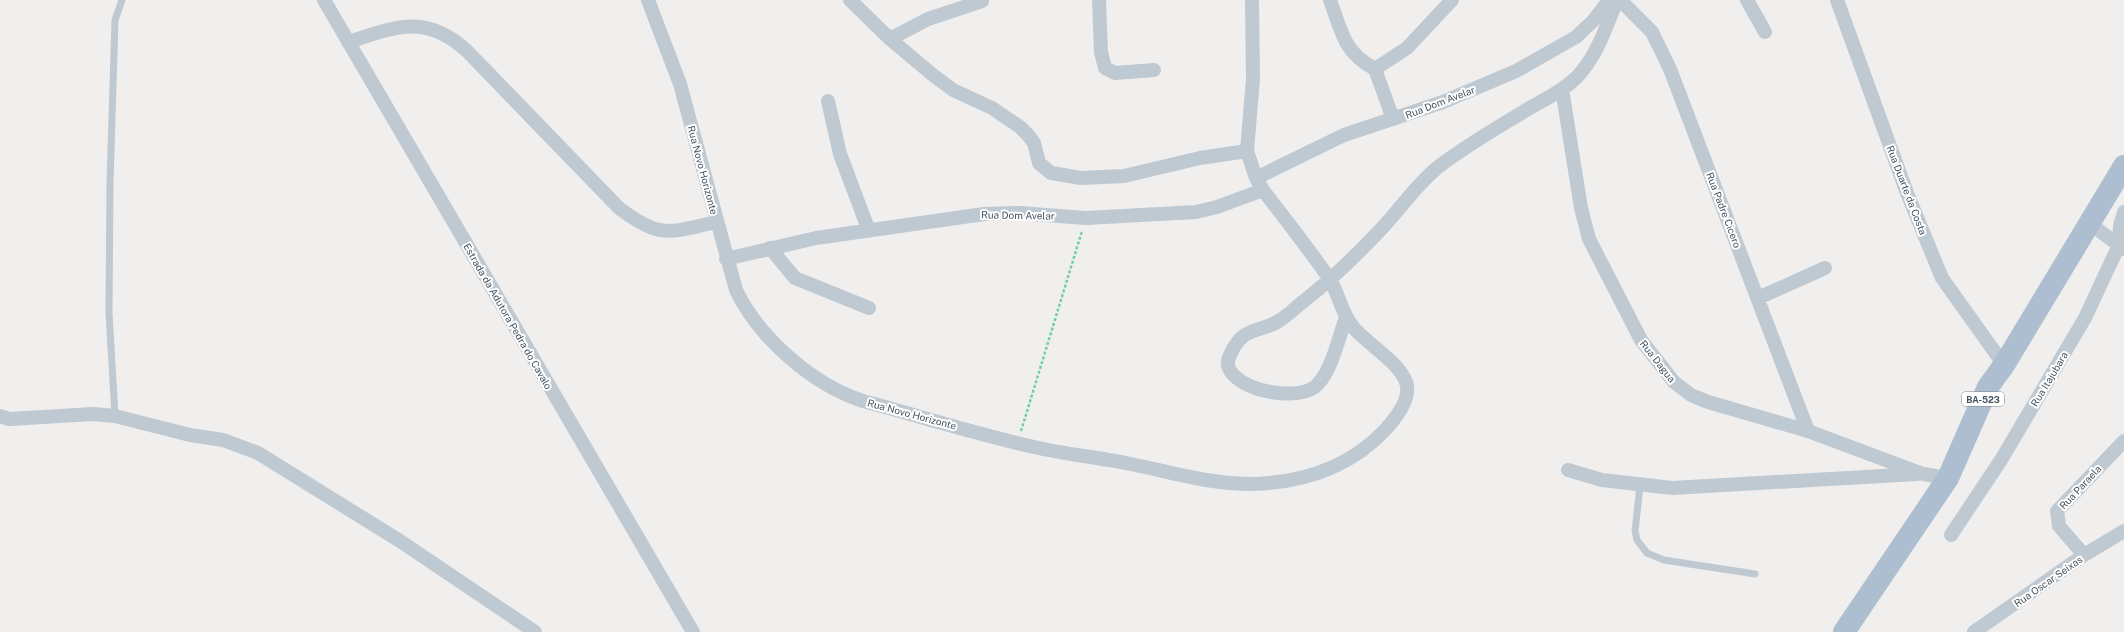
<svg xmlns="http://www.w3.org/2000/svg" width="2124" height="632" font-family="'Public Sans',sans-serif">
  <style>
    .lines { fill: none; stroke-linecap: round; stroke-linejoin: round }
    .path { stroke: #70d1a0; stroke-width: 2.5; stroke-dasharray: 3 2; stroke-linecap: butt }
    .lane { stroke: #bec9d1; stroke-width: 7 }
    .street { stroke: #bec9d1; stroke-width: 14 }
    .primary { stroke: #acbecf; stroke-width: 22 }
    .labels { text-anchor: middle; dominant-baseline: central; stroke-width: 4; stroke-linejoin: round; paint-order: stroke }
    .shield { fill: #fff; stroke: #7d868e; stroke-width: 1 }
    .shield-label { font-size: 9px; font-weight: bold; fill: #45525d }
    .street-label { font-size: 10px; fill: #45525d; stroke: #fff }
  </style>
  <rect width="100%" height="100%" fill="#f1eeee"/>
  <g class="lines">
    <!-- path -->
    <path class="path" d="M1021,431L1082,231"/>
    <!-- lane -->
    <path class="lane" d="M115,416L109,312L110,183L115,20L122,0
      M1640,486L1635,531L1637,540L1647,553L1664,560L1755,574"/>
    <!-- street -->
    <path class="street" d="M324,0L693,632
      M648,0L680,84L736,290C759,338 813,385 863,401C923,417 983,436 1043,449C1072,455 1102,458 1131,464C1176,473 1222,488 1269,483C1313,479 1354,463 1385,430C1395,419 1412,398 1406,382C1398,361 1367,344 1353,327C1340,311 1339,293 1329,278C1308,248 1285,219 1263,190L1256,178L1247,151L1253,79L1252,0
      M850,0L890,39L933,75L953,90L992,108L1020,127L1028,135L1034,143L1039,163L1051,173L1081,178L1124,176L1200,158L1247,151
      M1099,0L1101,52L1105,68L1115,73L1154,70
      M1330,0C1342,32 1343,52 1375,69L1393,119
      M1620,0L1652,32L1670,69L1808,431
      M1747,0L1765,32
      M1837,0L1907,193L1942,278L2004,365
      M890,39L928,19L982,1
      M348,42C396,27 425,13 467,51L619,208C661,240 669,232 717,222
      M1375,69L1407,48L1452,0
      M1562,89L1581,208L1589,239L1641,340L1674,382L1691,395L1708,402L1808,431L1923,474L1948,478
      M828,101L840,154L869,231
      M1256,178L1344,135L1443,102L1516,71L1576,37L1594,20L1609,0
      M2089,223L2124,249
      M770,248L795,278L869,308
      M726,259L816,238L984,214L1019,213L1086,218L1196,212L1217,207L1263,190
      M1758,298L1825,268
      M1346,317C1339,337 1332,369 1318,384C1302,403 1236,392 1228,366C1227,362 1229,357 1231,353C1243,327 1257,333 1277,322C1286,317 1293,310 1300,304C1330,281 1357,255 1383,227C1401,208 1416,185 1437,168C1465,146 1497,128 1528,109C1545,99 1563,91 1577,77C1597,56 1606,27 1617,0
      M0,416L9,419L93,414L115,416L190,435L223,440L258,453L400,541L535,632
      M1568,470L1602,480L1672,488L1917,474
      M1951,535L2001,460L2085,318L2119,245L2120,226L2124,212
      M2084,555L2059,526L2057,511L2124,441
      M1974,632L2084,555L2124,531"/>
    <!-- primary -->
    <path class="primary" d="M1844,632L1948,478L1988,387L2004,365L2124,166"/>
  </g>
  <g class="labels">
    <!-- shield labels -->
    <rect class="shield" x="1962" y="392" width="42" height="14" rx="3"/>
    <g class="shield-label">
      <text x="1983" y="399">BA-523</text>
    </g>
    <!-- street labels -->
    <g class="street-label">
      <text transform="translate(1440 102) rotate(-21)">Rua Dom Avelar</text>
      <text transform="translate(703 170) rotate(75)">Rua Novo Horizonte</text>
      <text transform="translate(1907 190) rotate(69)">Rua Duarte da Costa</text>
      <text transform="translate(1724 210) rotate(69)">Rua Padre Cicero</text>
      <text transform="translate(1018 215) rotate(1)">Rua Dom Avelar</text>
      <text transform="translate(508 316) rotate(60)">Estrada da Adutora Pedra do Cavalo</text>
      <text transform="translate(1658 361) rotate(52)">Rua Dagua</text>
      <text transform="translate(2049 379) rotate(-59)">Rua Itajubara</text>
      <text transform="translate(912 414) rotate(15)">Rua Novo Horizonte</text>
      <text transform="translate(2080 487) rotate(-47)">Rua Paraela</text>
      <text transform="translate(2048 581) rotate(-35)">Rua Oscar Seixas</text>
    </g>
  </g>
</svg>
